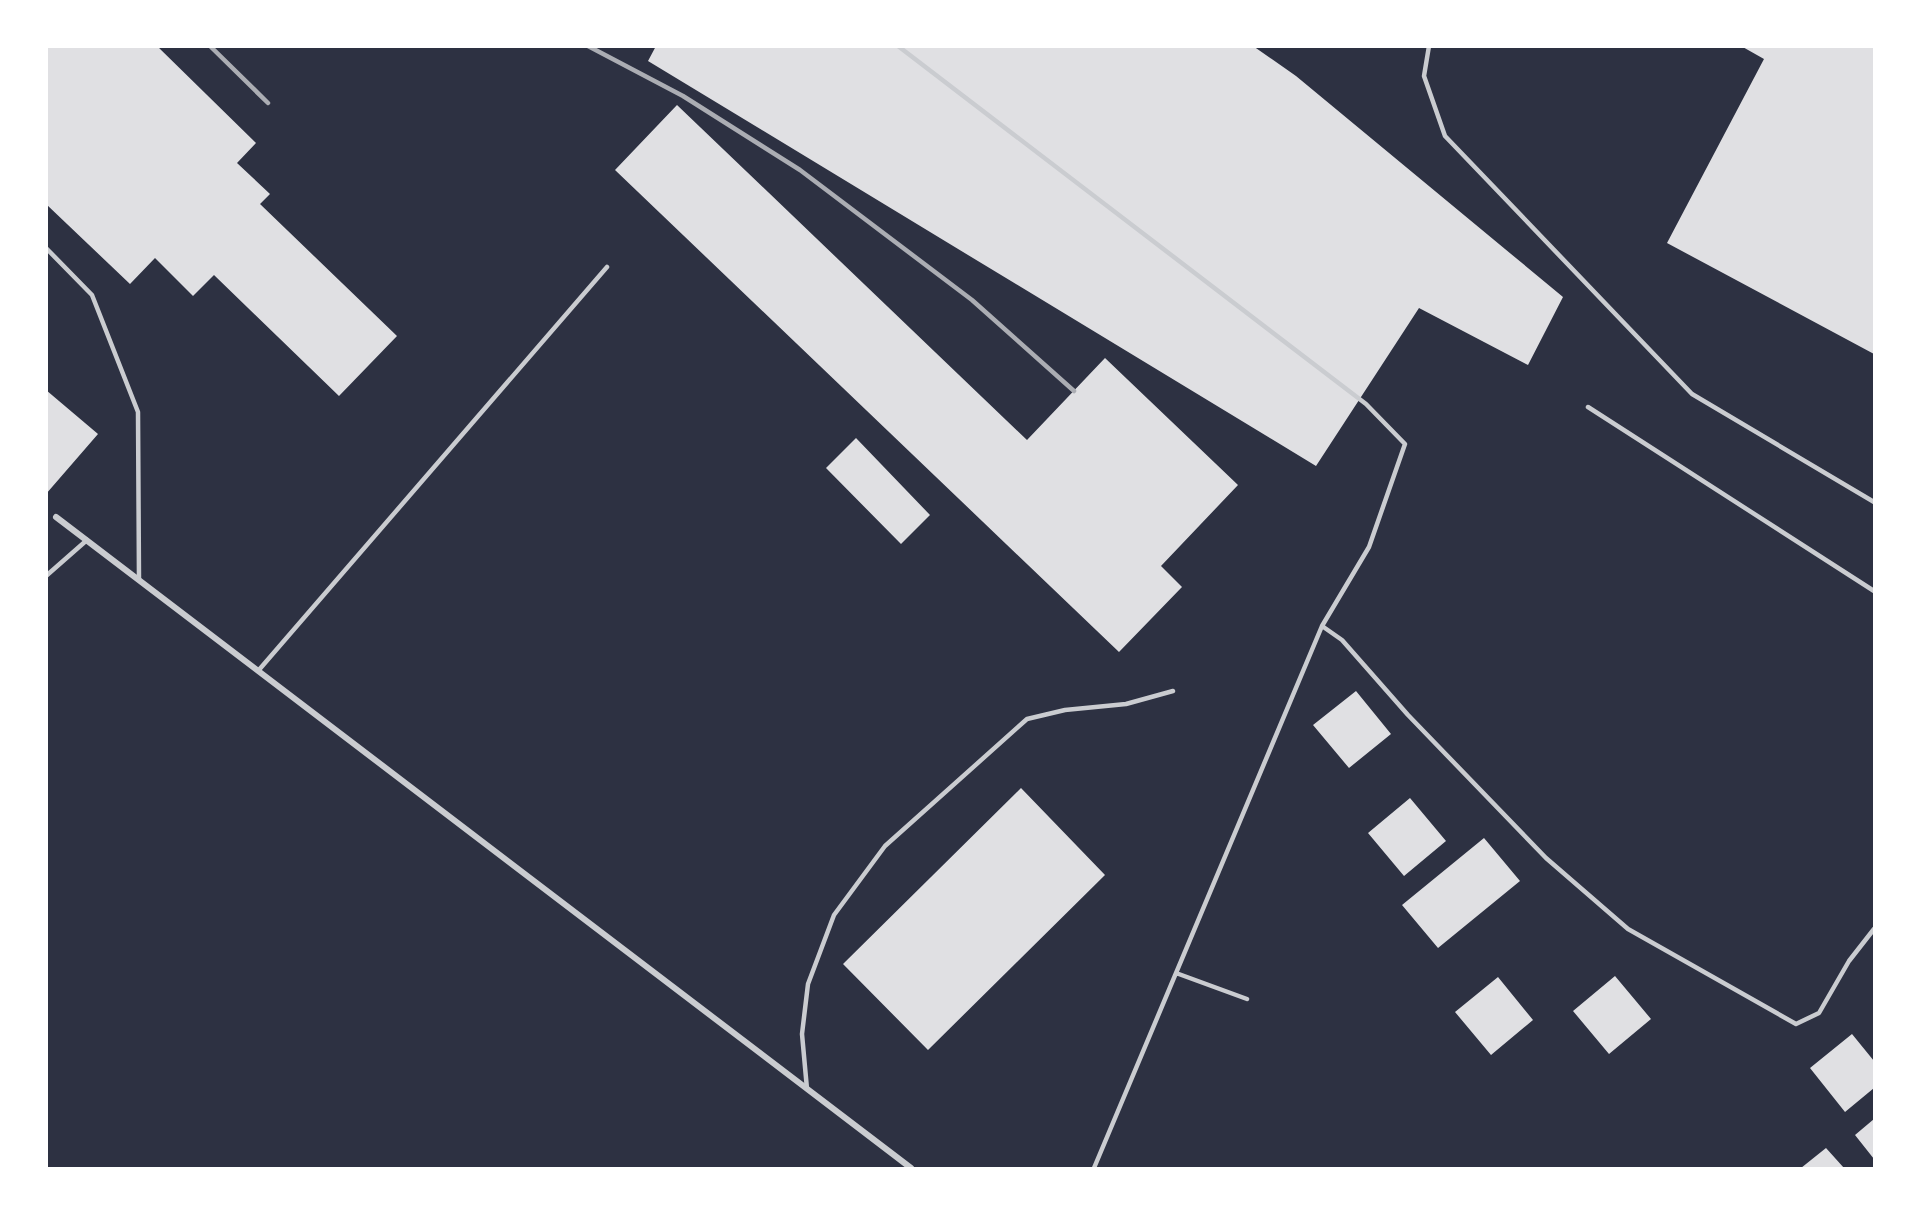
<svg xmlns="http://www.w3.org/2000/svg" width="1921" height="1215" font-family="Roboto,sans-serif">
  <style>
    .building { fill: #e0e0e3 }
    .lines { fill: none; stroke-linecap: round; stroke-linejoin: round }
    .service { stroke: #caccd0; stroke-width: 4.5 }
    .minor { stroke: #caccd0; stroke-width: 6 }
    .rail { stroke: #abadb3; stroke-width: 4.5 }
  </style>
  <rect width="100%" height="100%" fill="#2d3142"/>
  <!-- building -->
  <path class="building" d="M46,46H157L256,143L237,163L270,194L260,204L397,336L339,396L214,275L193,296L155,258L130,284L46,204Z
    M656,46H1253L1296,76L1563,297L1528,365L1419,308L1316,466L648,61Z
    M1741,46H1874V354L1667,243L1764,59Z
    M677,105L1027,440L1105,358L1238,485L1161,566L1182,587L1119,652L615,170Z
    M46,390L98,434L46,494Z
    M856,438L930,515L901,544L826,468Z
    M1356,691L1391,734L1349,768L1313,725Z
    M1021,788L1105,875L928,1050L843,964Z
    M1410,798L1446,841L1404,876L1368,833Z
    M1484,838L1520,881L1438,948L1402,905Z
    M1615,976L1651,1019L1609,1054L1573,1011Z
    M1498,977L1533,1020L1491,1055L1455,1012Z
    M1852,1034L1874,1061V1088L1845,1112L1810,1068Z
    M1874,1119V1159L1855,1135Z
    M1826,1148L1844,1168H1801Z"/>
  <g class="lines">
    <!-- service -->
    <path class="service" d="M898,46L1366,404L1405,444L1369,547L1322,626L1094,1168
      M1429,46L1424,76L1445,136L1692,394L1874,502
      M46,248L92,295L138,412L139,580
      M1588,407L1874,591
      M46,576L87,540
      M1322,626L1342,640L1408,715L1546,858L1628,929L1796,1024L1819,1013L1849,961L1874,929
      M258,671L607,267
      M1176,973L1247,999
      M807,1089L802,1034L808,984L834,915L885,846L1027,719L1065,710L1126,704L1173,691"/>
    <!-- minor -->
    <path class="minor" d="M56,517L911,1168"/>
    <!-- rail -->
    <path class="rail" d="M210,46L268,103
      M588,46L683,96L800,170L972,300L1074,391"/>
  </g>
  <!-- border -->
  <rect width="1921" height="1215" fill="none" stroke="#ffffff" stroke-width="96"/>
</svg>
